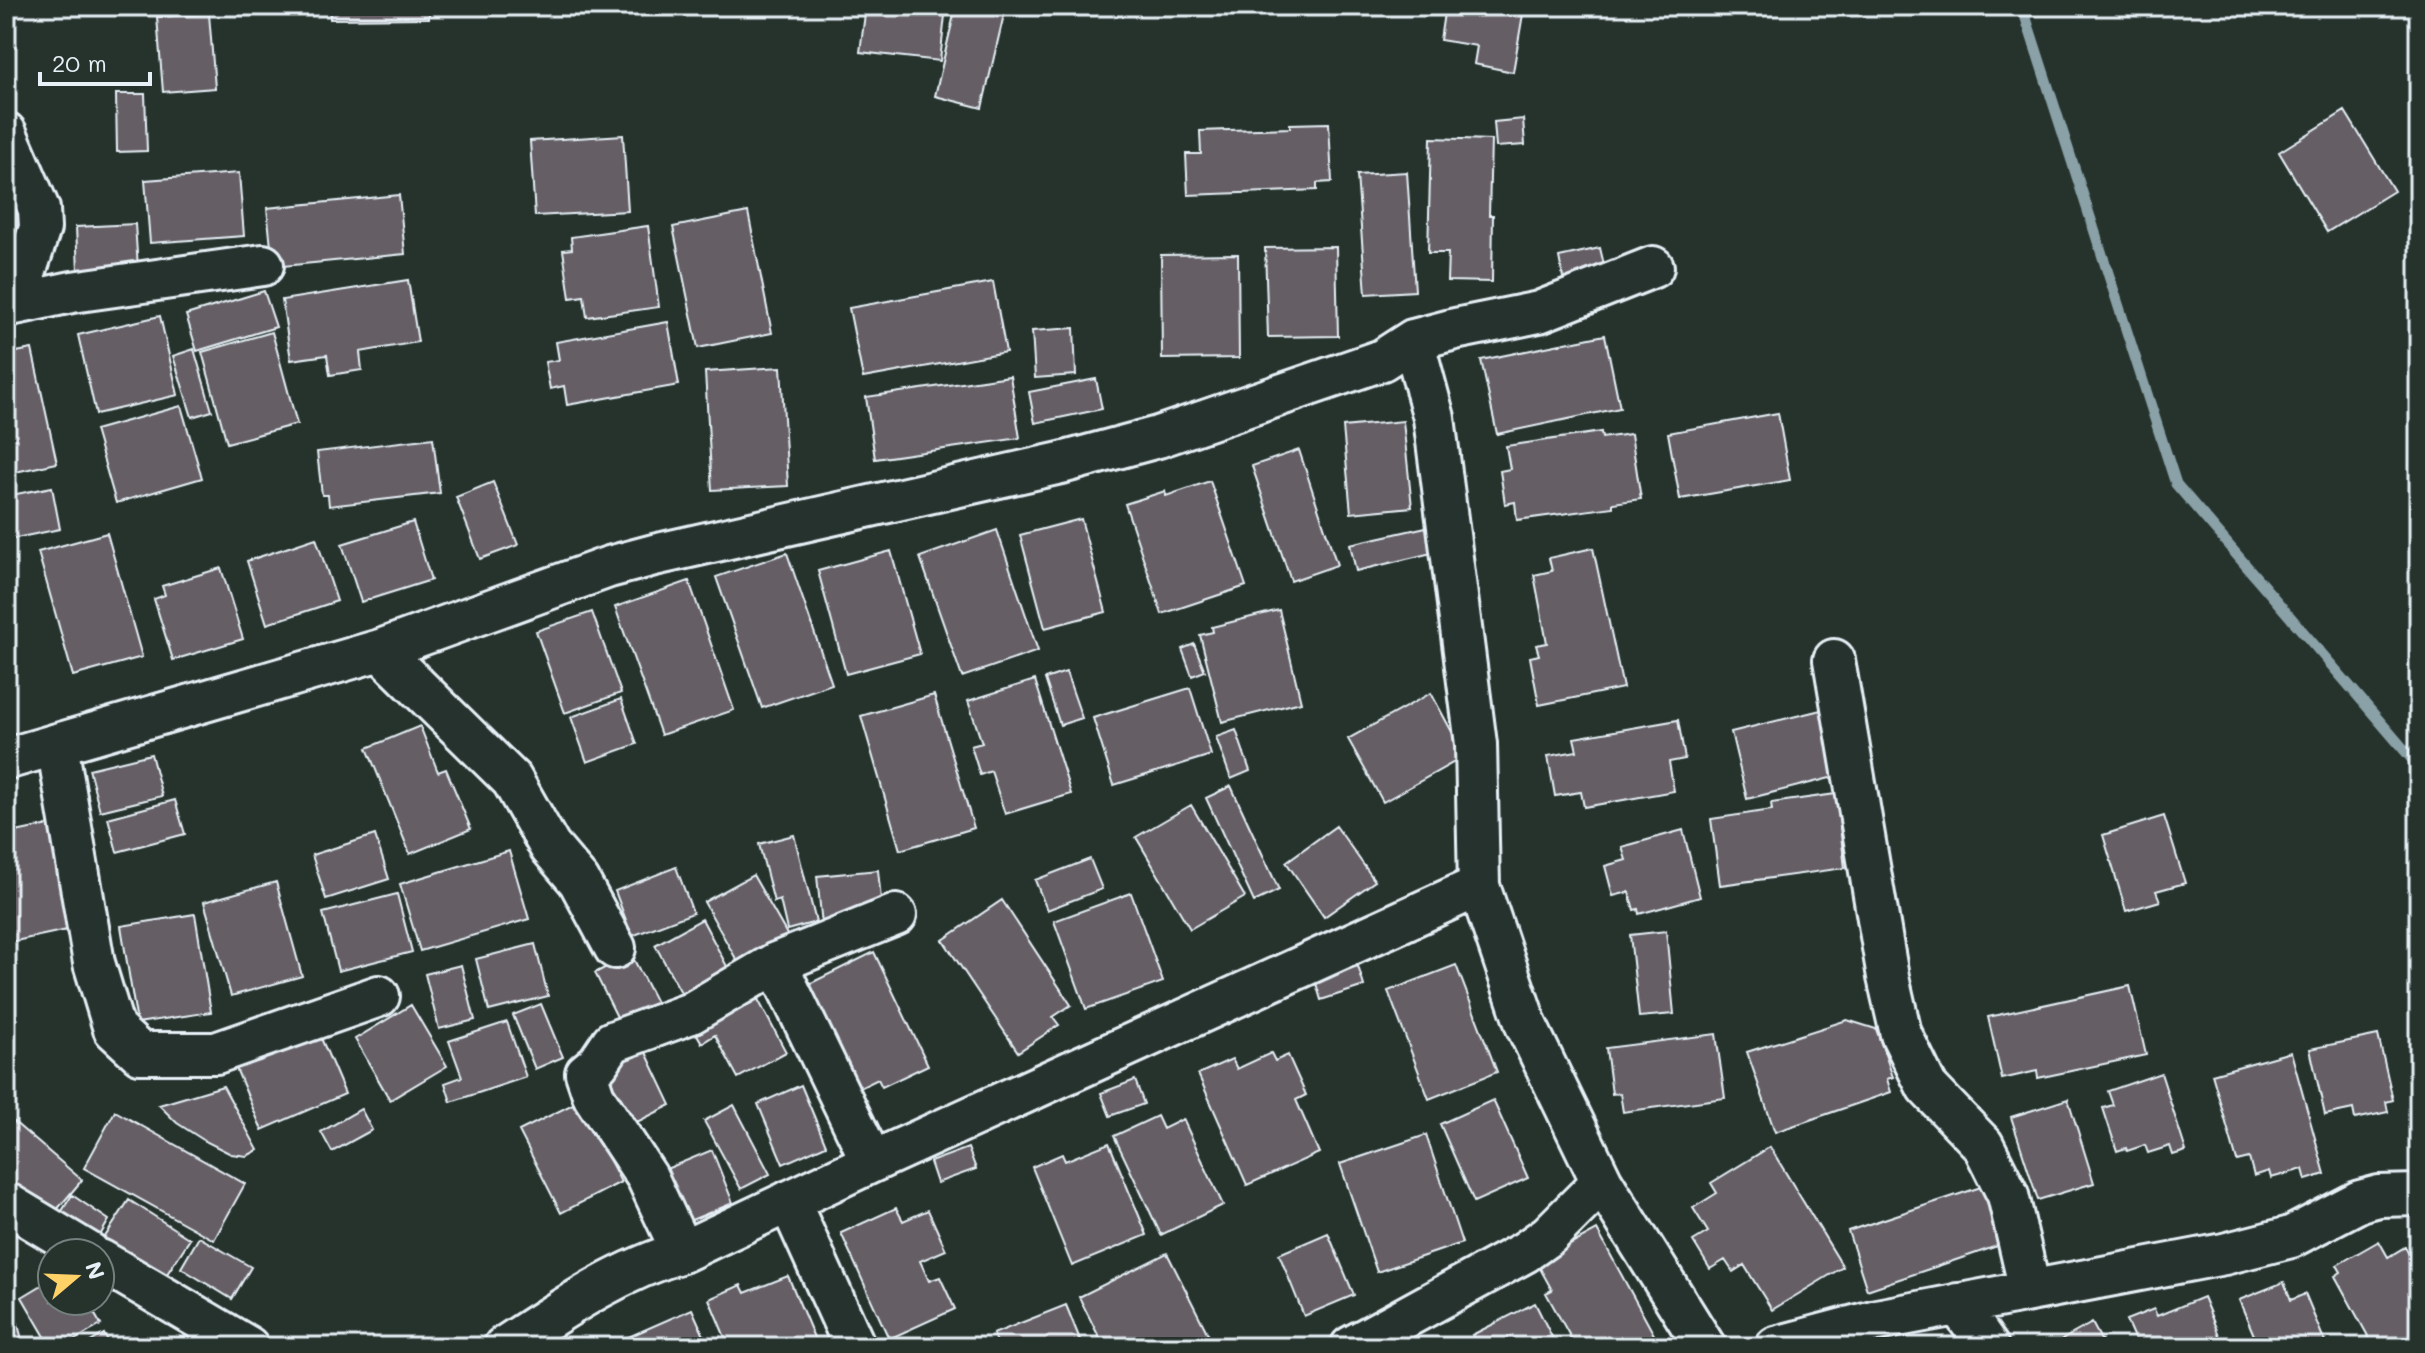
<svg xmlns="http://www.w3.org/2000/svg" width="2425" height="1353" font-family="Mali,sans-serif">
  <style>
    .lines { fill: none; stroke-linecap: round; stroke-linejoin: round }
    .stream { stroke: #89a1a7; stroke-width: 11 }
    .building { fill: #655e65; stroke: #e8f1f8; stroke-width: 2 }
    .minor-casing { stroke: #e8f1f8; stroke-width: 46 }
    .minor { stroke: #26332d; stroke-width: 40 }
  </style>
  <rect width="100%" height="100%" fill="#26332d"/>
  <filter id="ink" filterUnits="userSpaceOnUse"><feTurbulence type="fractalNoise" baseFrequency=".0125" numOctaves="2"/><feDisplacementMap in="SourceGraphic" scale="16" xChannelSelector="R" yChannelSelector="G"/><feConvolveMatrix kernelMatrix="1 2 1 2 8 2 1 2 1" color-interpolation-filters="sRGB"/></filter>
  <g filter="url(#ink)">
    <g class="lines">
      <!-- stream -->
      <path class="stream" d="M2022,6L2176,484L2419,767"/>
    </g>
    <!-- building -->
    <path class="building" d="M330,6H429V18L330,19Z
      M866,6H946L940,61L860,52Z
      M956,6H1006L982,108L935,96Z
      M1445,6H1477L1523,14L1513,72L1474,64L1477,46L1440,40Z
      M209,14L215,88L163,92L157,17Z
      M116,94H145L147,151L117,152Z
      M2345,111L2394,191L2327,232L2279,152Z
      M1523,119L1525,145L1496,147L1494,122Z
      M1329,123L1332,182L1317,183V190L1188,195L1186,154H1201L1200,131L1290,128V124Z
      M623,135L628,211L535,216L530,141Z
      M1431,138L1491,140L1489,215H1493L1492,282L1447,281L1448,253H1428Z
      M1407,172L1415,291L1366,294L1357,175Z
      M239,173L244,236L150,243L145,180Z
      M6,186L26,235L6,243Z
      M399,195L405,254L273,267L267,208Z
      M748,212L772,333L698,348L673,227Z
      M135,224L138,268L78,271L76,227Z
      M648,226L659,307L587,317L584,296L570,298L563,250L572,249L571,237Z
      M1336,247L1338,336L1268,337L1265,248Z
      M1600,248L1606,273L1564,283L1559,257Z
      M1238,254L1239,358L1162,359L1161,255Z
      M408,280L418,342L360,352L362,370L330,375L327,355L291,360L282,300Z
      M993,282L1006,352L863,378L849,308Z
      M264,291L276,327L197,351L186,315Z
      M160,316L178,395L96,414L78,335Z
      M668,322L679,385L567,405L564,386L550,389L545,362L559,360L556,342Z
      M1074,328L1076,375L1035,378L1032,331Z
      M272,332L297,424L227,443L202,352Z
      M1605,335L1620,408L1497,434L1481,360Z
      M32,349L57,463L6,474V354Z
      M194,349L212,411L192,417L173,356Z
      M781,367L788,486L712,490L705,372Z
      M1010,376L1020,438L875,459L866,397Z
      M1096,379L1102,409L1035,423L1029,392Z
      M181,406L202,478L116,503L95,430Z
      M1778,413L1790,480L1680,499L1668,433Z
      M1403,421L1412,507L1351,513L1343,427Z
      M1601,432L1602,438L1631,434L1641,499L1613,503V507L1517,520L1515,502L1505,504L1500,471L1510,469L1506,446Z
      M433,438L440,493L329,506L328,495H322L317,452Z
      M1299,450L1337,565L1291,581L1252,466Z
      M1210,481L1246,586L1162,614L1125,504L1165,491L1166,496Z
      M493,482L518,545L480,559L456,497Z
      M52,487L60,529L6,540V496Z
      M1081,519L1106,612L1045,628L1020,535Z
      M413,522L431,580L361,602L342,544Z
      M1435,525L1440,551L1356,571L1350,544Z
      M997,530L1038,651L962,677L920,557Z
      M107,533L142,657L73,676L38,552Z
      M316,538L337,601L267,624L247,561Z
      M1593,548L1623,688L1539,705L1530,657L1539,655L1536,645L1547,643L1534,575L1552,571L1549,558Z
      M891,551L920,654L846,674L818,571Z
      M787,553L832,684L762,708L716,577Z
      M221,568L243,639L173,660L154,599L165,595L162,586Z
      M689,581L734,710L661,735L615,607Z
      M1279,610L1301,702L1222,722L1200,635L1213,632L1212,627Z
      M592,612L621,693L565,713L536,631Z
      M1194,644L1205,671L1192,676L1182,649Z
      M1066,672L1082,718L1060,725L1045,679Z
      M1035,680L1071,794L1005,814L991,771L980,775L971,746L982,743L968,701Z
      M1190,688L1211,755L1114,785L1093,718Z
      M1431,693L1465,756L1383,802L1348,739Z
      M934,695L974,828L900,850L861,716Z
      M621,699L637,744L587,762L571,717Z
      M1821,710L1838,776L1747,799L1731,732Z
      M1678,720L1685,759L1669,762L1674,791L1584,807L1581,792L1555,796L1548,756L1577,751L1574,738Z
      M420,726L438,772L446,769L471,829L410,854L367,748Z
      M1236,730L1250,771L1231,779L1216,737Z
      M151,754L162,796L100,811L89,769Z
      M1231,786L1279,890L1254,902L1206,798Z
      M1836,794L1845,868L1720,885L1711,819L1772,810L1771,803Z
      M175,800L185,834L117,852L108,818Z
      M1191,805L1245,897L1190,929L1136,837Z
      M2164,816L2185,883L2156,891L2160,901L2126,911L2103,835Z
      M59,823L81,927L6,943V834Z
      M1336,826L1375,881L1324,917L1286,862Z
      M1683,830L1700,897L1639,914L1638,909L1634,910L1629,892L1613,896L1605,866L1626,860L1622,847Z
      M375,835L389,879L326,899L312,855Z
      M794,835L816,922L787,930L780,900L774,902L759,844Z
      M509,851L529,919L420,951L400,884Z
      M1090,859L1102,889L1047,910L1035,880Z
      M676,867L693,913L632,936L615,891Z
      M878,870L883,919L822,925L817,876Z
      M753,875L789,938L740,966L704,902Z
      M276,882L302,976L231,996L204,902Z
      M1131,893L1163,982L1086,1009L1054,921Z
      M397,894L412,952L338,971L323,913Z
      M1002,900L1071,1005L1053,1017L1059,1025L1018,1052L943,940Z
      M195,914L211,1012L137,1023L121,926Z
      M702,919L731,974L684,998L655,945Z
      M1666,931L1674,1014L1639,1017L1630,935Z
      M535,944L548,996L489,1011L476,959Z
      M874,952L928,1065L882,1087L878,1079L854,1091L805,986Z
      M631,954L662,1014L625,1033L595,973Z
      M461,965L475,1020L439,1029L425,974Z
      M1456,965L1497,1072L1429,1099L1388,991Z
      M1358,966L1364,986L1321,1000L1315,980Z
      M2130,986L2146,1055L2038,1078L2037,1071L2002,1079L1988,1017Z
      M753,990L786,1052L738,1078L715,1035L702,1043L691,1024Z
      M541,1004L563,1057L535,1069L513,1015Z
      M411,1005L447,1066L390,1100L355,1039Z
      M1847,1020L1876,1029L1893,1077L1887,1079L1891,1092L1775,1132L1747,1052Z
      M507,1022L526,1077L451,1102L445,1083L462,1077L449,1041Z
      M318,1031L345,1094L262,1130L235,1066Z
      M1716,1034L1725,1098L1623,1112L1620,1093L1612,1094L1606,1048Z
      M2378,1035L2393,1100L2386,1102L2388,1112L2355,1119L2353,1109L2325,1115L2310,1049Z
      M644,1048L671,1105L625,1128L597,1070Z
      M2291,1052L2325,1174L2306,1180L2303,1169L2271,1178L2269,1171L2254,1176L2249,1158L2237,1161L2212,1074Z
      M1271,1053L1275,1061L1288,1055L1306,1095L1296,1100L1319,1153L1247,1185L1198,1074L1232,1059L1237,1069Z
      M2161,1073L2186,1151L2173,1155L2170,1146L2148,1153L2145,1145L2127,1151L2126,1148L2117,1151L2103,1108L2113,1105L2108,1091Z
      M1135,1080L1144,1104L1110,1116L1101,1093Z
      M801,1085L826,1145L783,1164L758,1104Z
      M223,1086L258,1150L247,1156L231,1154L205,1141L177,1123L159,1105Z
      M2068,1099L2094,1183L2038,1200L2011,1117Z
      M1493,1100L1528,1178L1474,1202L1440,1124Z
      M579,1101L621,1182L561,1213L519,1131Z
      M734,1105L770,1174L741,1189L704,1121Z
      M361,1109L372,1130L332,1152L321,1132Z
      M115,1111L245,1184L214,1240L84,1168Z
      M6,1115L82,1180L50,1218L6,1180Z
      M1157,1116L1163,1129L1183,1119L1223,1205L1161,1235L1114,1136Z
      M1426,1135L1462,1243L1377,1272L1340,1164Z
      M1109,1143L1147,1235L1072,1266L1032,1167L1062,1154L1065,1161Z
      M1770,1147L1843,1267L1772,1310L1744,1265L1733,1272L1725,1260L1710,1269L1693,1241L1708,1232L1693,1208L1717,1193L1711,1183Z
      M968,1148L976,1169L937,1183L930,1162Z
      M712,1150L733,1203L677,1226L664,1193L674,1188L666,1169Z
      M1993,1183L2012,1241L1867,1290L1848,1231Z
      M72,1195L109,1220L95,1244L57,1219Z
      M129,1200L190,1239L159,1286L99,1246Z
      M896,1208L903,1221L928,1210L946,1250L920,1261L929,1281L940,1277L955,1309L889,1339L841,1233Z
      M1597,1230L1658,1342L1649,1347H1576L1546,1293L1552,1290L1537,1263Z
      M1328,1233L1354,1295L1304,1316L1279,1254Z
      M199,1237L251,1267L232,1299L181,1268Z
      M2379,1241L2388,1257L2405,1247L2419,1272V1345L2415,1347H2374L2335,1276L2341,1272L2337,1265Z
      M1167,1253L1214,1346L1104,1347L1079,1297Z
      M788,1276L818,1347H729L709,1299L741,1285L745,1293Z
      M52,1279V1301H87L101,1325L62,1347H51L22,1297Z
      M6,1280L24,1347H6Z
      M2284,1282L2291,1300L2305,1294L2327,1347H2259L2239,1300Z
      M2203,1297L2224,1347H2138L2126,1320L2154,1309L2157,1316Z
      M1535,1303L1557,1347H1479L1472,1335Z
      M1066,1305L1083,1347H998L993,1334Z
      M692,1309L709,1347H630L626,1338Z
      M2092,1323L2105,1347H2049Z
      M104,1334L111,1347H82Z"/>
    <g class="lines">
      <!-- minor casing -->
      <g class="minor-casing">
        <path id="minor" d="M6,133L39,209L40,228L15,303
          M1653,267L1539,312L1455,329L1413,340L1434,418L1476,744L1479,886L1526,1025L1602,1182L1705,1347
          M6,306L72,292L263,265
          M380,650L512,780L550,847L579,881L615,948
          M1834,660L1888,977L1901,1034L1927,1087L1983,1145L2008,1195L2030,1290
          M57,744L94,963L114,1029L140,1053H216L379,996
          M6,759L380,650L609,567L654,555L1065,462L1158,437L1382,360L1413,340
          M776,963L872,1162
          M789,1201L855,1347
          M6,1203L89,1253
          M682,1252L647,1177L594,1097L586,1073L598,1063L612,1042L691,1013L776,963L896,915
          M100,1260L248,1347
          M1958,1304L1988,1347
          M504,1347C561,1310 617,1271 682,1252L872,1162L1479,886
          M1351,1347L1525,1252L1549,1235L1602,1182
          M1776,1347L1877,1320L2224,1254L2291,1237L2360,1201L2379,1196L2419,1195"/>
      </g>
      <!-- minor -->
      <use href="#minor" class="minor"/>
    </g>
  </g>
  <!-- margin -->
  <rect width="2425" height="1353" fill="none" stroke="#26332d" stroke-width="32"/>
  <rect x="16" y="16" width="2393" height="1321" fill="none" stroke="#e8f1f8" stroke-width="3" filter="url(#ink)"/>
  <!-- north arrow -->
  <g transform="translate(76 1277) rotate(71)"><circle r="38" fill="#26332d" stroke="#747f7e" stroke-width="2"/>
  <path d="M0-6L14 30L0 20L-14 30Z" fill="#ffd166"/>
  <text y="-12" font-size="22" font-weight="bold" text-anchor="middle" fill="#e8f1f8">N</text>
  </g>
  <!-- scale -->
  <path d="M40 72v12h110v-12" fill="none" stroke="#e8f1f8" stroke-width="4"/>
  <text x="52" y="72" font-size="24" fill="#e8f1f8" stroke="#26332d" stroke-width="6" paint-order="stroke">20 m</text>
</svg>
